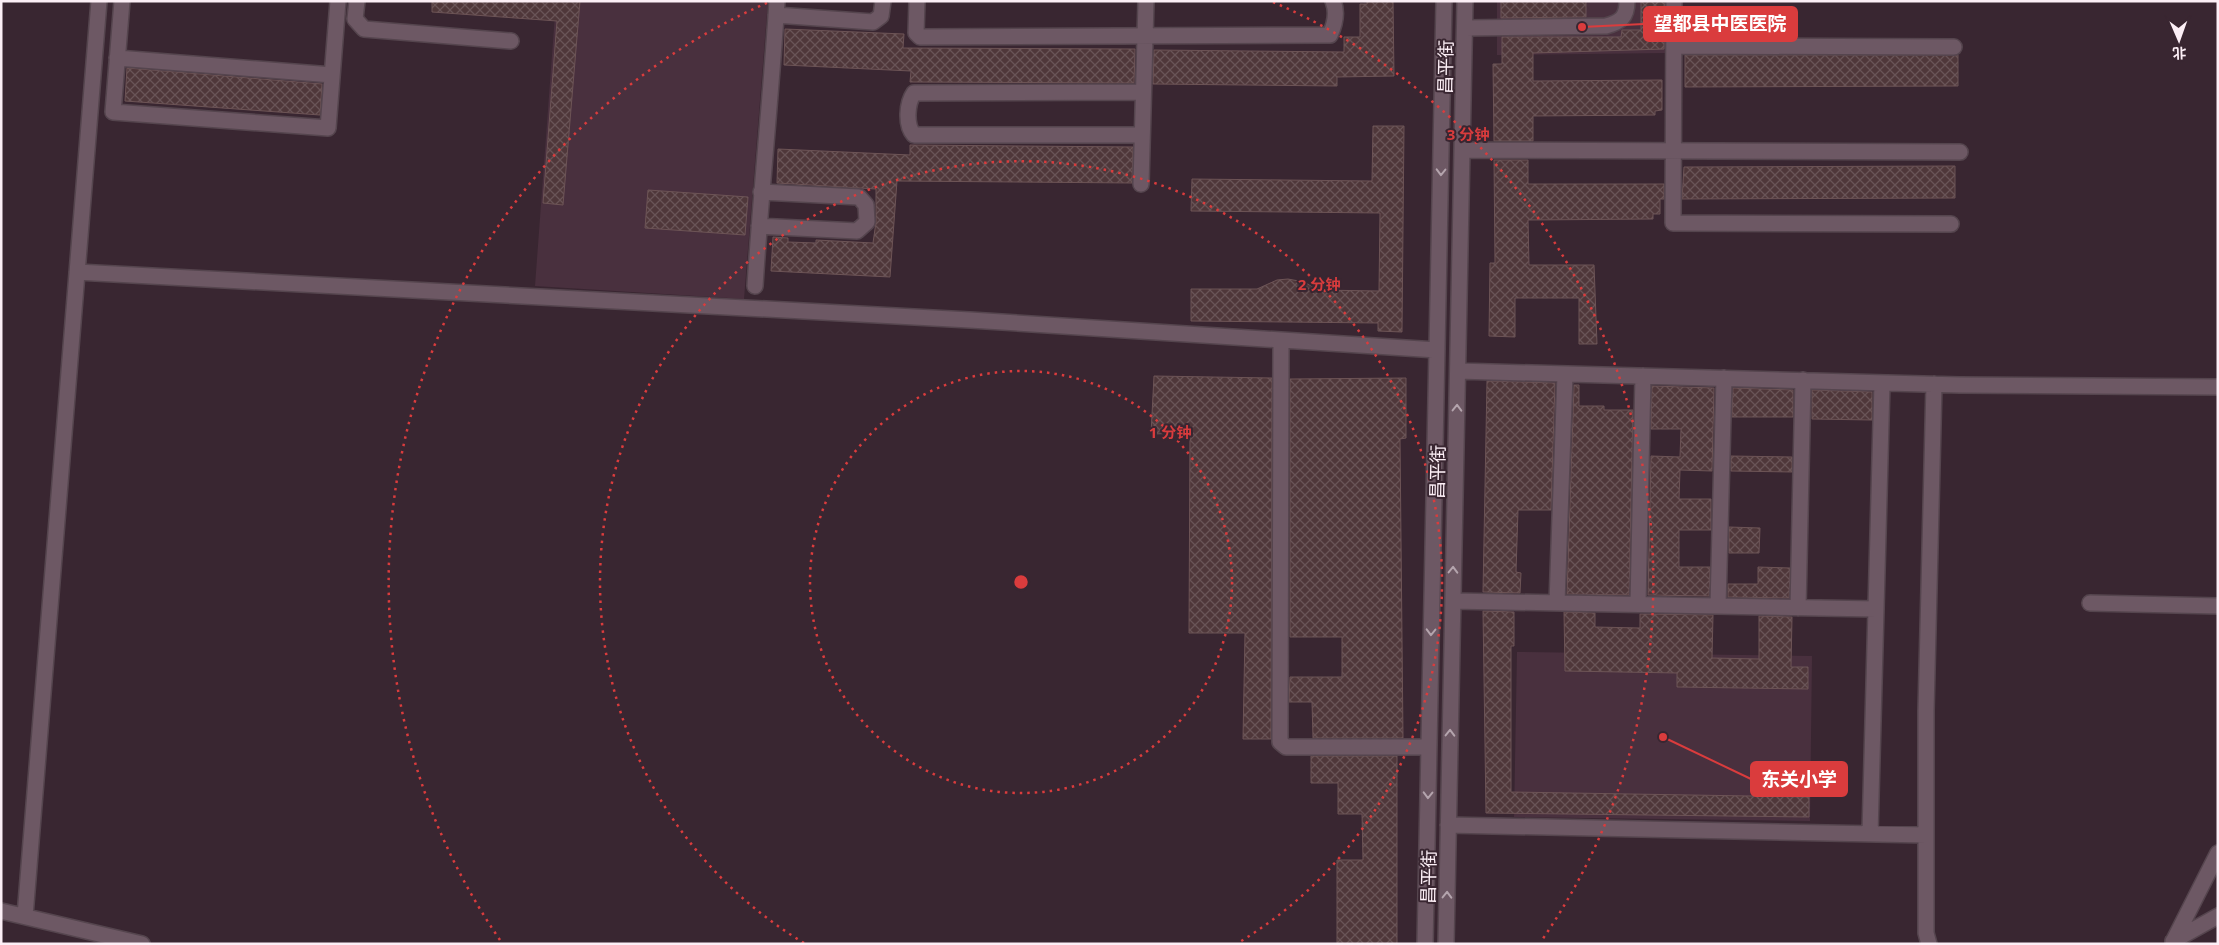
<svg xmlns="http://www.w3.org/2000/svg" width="2219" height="945" font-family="'Open Sans','Noto Sans SC',sans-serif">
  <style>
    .built { fill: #49303e }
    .building { fill: url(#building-cross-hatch); stroke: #6d5456 }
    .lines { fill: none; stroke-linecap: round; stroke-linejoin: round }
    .minor-casing { stroke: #55454e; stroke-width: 18 }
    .minor { stroke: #6d5864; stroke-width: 15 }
    .oneway { stroke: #b4a4ad }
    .ring { fill: none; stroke: #da3c3d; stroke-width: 2.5; stroke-dasharray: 2.5 5 }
    .labels { text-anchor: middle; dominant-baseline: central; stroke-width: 4; stroke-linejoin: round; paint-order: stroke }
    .street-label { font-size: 18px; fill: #fceff6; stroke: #392631 }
    .centre { fill: #da3c3d; stroke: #392631; stroke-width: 2.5 }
    .ring-label { font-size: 15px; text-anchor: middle; font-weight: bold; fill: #da3c3d; stroke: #392631; stroke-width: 4; stroke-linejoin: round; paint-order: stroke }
    .leader { fill: none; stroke: #da3c3d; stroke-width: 2 }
    .callout-dot { fill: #da3c3d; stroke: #392631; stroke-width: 2 }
    .callout { fill: #da3c3d; stroke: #da3c3d; stroke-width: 2 }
    .callout-label { font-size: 19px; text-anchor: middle; font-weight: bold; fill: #fff }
  </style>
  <defs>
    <pattern id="building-cross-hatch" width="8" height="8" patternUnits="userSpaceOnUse" patternTransform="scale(1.25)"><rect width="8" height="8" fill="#4f373a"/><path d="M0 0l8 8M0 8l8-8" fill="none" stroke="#695457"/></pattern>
  </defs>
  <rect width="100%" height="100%" fill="#392631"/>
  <!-- built -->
  <path class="built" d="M556,1H768L744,299L535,286Z
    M1497,1H1667L1668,53L1497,55Z
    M1517,652L1812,656L1810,821L1514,817Z"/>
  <!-- building -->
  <path class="building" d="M432,1H580L563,205L543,203L557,21L432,12Z
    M1367,1H1393L1394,76L1337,77V86L1153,84L1154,50L1344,52V37H1360V4H1367Z
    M1501,1H1586V17L1501,18Z
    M1641,1H1665L1664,49L1533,53V81L1662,80V110L1655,111V115L1533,116V141H1494L1493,64H1502V37H1621L1622,30H1641Z
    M785,29L904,34L903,48L1135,49L1134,83L910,82L911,71L784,65Z
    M1685,55H1958V86L1685,87Z
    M127,68L322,84L320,115L125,101Z
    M1373,126H1404L1402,332L1378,331V323L1191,321V289H1257L1277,280L1288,279L1304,282L1319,290L1379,291L1380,213L1191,211L1192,179L1372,181Z
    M910,145L1133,147L1132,183L897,181L890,277L771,271L773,237L788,238V242L816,243V240L873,243L876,222V189L777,183L778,149L910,155Z
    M1494,160H1528V184H1664V199H1660V214H1653V219L1528,220L1529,265H1594L1597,344H1579V298H1515V337L1489,336L1490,263H1495Z
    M1955,166V198L1682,199L1684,167Z
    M648,190L748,197L745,235L645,228Z
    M1154,376L1272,378L1271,739H1243L1245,633H1189L1190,433L1151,434Z
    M1406,378V438L1400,439L1403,738H1313L1312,702H1289L1290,677H1342V637H1290V379Z
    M1487,381L1555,383L1551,510H1518L1516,572L1521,573L1520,593L1483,592Z
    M1574,385H1579V406H1604V410H1633L1629,595L1567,594Z
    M1652,386L1714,388L1712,471L1680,470L1679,499H1711V530H1679V567H1710L1709,596L1648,595L1651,456L1680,457L1681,429H1651Z
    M1733,388L1793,390V417H1732Z
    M1812,390L1872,392V420L1812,419Z
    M1731,456L1792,457V472L1731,471Z
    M1729,527L1760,528L1759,553H1729Z
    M1758,567L1790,568L1789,598L1728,597V584H1758Z
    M1483,611L1514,612V646H1511V792L1809,797V817L1486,813Z
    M1564,612L1595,613V627L1640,628V614L1713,615L1712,658L1759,659V616L1792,617L1791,667H1808V689L1677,687V673L1565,671Z
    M1311,756H1397V944H1337V860H1363L1362,814H1338V783H1311Z"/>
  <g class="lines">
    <!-- minor casing -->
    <g class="minor-casing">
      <path id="minor" d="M122,1L113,112L328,128L338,1
        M357,1L355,19L364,29L511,41
        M917,1L916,33L920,37L1330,35C1335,24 1338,13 1333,1
        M1674,1L1673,223L1951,224
        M776,15L873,22L881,16L883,1
        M1465,28L1606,26C1621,22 1627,17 1627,1
        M1674,46L1954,47
        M117,58L332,75
        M1142,135H914C905,125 907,103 914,93L1143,92
        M1462,150L1960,152
        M1141,184L1146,1
        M759,226L857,231L867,222L866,205L859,197L761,192
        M77,272L970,320L1437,350
        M755,286C761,191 771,96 777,1
        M1281,340L1280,742L1286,747H1429
        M1458,371L1960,385L2218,387
        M1453,601L1876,609
        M1557,603L1565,374
        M2090,603L2218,606
        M1638,604L1643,376
        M1718,606L1724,378
        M1798,608L1803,380
        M1448,825L1926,835
        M1870,834L1882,383
        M1,911L142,944
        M25,916L99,1
        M2173,941L2218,916
        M1425,944L1444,1
        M1446,944L1465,1
        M1929,944L1926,933V711L1934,384
        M2174,944L2173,942L2218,853"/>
    </g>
    <!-- minor -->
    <use href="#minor" class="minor"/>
  </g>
  <!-- one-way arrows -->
  <defs><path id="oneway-chevron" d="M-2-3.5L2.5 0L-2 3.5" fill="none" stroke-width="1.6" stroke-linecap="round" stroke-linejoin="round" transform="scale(1.25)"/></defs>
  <g class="oneway">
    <use href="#oneway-chevron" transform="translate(1441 172) rotate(91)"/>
    <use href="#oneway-chevron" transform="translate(1457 408) rotate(-89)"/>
    <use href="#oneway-chevron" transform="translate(1453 570) rotate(-89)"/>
    <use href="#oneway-chevron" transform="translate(1431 632) rotate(91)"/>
    <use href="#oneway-chevron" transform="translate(1450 733) rotate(-89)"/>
    <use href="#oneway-chevron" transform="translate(1428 795) rotate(91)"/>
    <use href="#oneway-chevron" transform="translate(1447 895) rotate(-89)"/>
  </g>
  <!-- distance rings -->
  <g class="ring">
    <circle cx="1021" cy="582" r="211"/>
    <path d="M804 943A421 421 0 1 1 1238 943"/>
    <path d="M500 940A632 632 0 0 1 769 2M1273 2A632 632 0 0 1 1542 940"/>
  </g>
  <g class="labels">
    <!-- street labels -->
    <g class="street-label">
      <text transform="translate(1445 67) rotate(-89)">昌平街</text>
      <text transform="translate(1437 472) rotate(-89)">昌平街</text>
      <text transform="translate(1428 877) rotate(-89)">昌平街</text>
    </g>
  </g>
  <circle cx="1021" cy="582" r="8" class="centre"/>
  <g class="ring-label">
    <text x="1468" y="140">3 分钟</text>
    <text x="1319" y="290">2 分钟</text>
    <text x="1170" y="438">1 分钟</text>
  </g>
  <!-- callouts -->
  <path class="leader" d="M1582 27L1644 24M1663 737L1751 779"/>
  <g class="callout-dot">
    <circle cx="1582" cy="27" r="5"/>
    <circle cx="1663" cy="737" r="5"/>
  </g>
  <g class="callout">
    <rect x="1644" y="7" width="153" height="34" rx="5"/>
    <rect x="1751" y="762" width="96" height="34" rx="5"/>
  </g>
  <g class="callout-label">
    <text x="1720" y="30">望都县中医医院</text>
    <text x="1799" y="786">东关小学</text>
  </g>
  <!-- border -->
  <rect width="2219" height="945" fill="none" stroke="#fceff6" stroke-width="5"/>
  <!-- north arrow -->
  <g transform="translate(2179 40) rotate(178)" stroke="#392631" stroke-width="4" paint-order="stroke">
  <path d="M0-4L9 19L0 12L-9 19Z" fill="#fceff6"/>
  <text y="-8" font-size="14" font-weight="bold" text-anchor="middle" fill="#fceff6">北</text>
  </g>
</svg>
